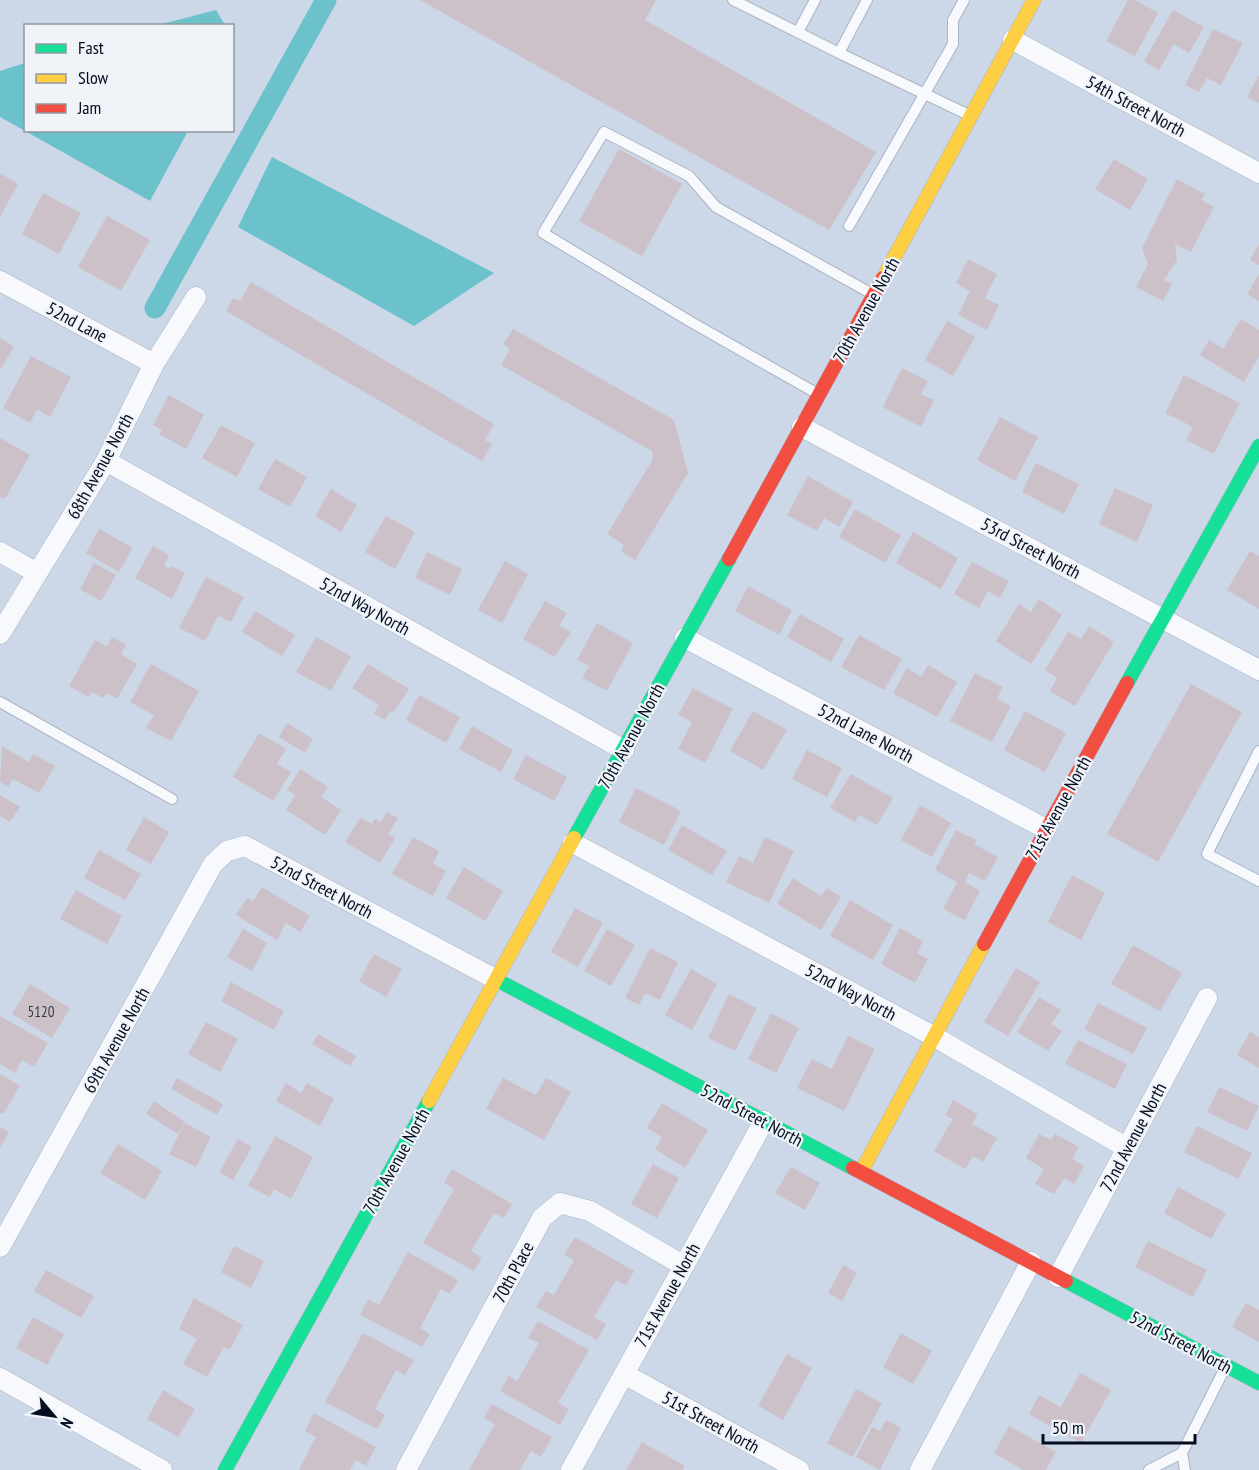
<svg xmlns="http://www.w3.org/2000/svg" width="1259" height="1470" font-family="'PT Sans Narrow',sans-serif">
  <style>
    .water { fill: #6cc2cb }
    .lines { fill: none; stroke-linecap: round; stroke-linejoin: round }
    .canal { stroke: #6cc2cb; stroke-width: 21 }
    .building { fill: #ccc1c9 }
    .lane-casing { stroke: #a9b4c5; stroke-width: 12 }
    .street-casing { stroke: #a9b4c5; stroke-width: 21 }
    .fast-casing { stroke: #a9b4c5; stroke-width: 15 }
    .slow-casing { stroke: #a9b4c5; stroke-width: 15 }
    .jam-casing { stroke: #a9b4c5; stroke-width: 15 }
    .lane { stroke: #f7f9fc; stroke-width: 10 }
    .street { stroke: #f7f9fc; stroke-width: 20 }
    .fast { stroke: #16e098; stroke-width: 14 }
    .slow { stroke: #ffcf43; stroke-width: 14 }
    .jam { stroke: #f24e42; stroke-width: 14 }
    .labels { text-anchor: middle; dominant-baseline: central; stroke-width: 4.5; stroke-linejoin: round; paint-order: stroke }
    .number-label { font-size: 15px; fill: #353a4a }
    .street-label { font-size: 18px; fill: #030d1f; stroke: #f0f4f9 }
  </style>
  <rect width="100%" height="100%" fill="#ccd7e8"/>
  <!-- water -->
  <path class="water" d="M216,10L225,25H158Z
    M25,63L26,130L188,131L150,201L0,117V71Z
    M272,157L494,273L414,326L238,227Z"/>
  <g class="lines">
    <!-- canal -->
    <path class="canal" d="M155,308L326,0"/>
  </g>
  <!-- building -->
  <path class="building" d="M420,0H656L645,20L876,152L829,230Z
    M1128,0H1135L1158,13L1135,56L1106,41Z
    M1173,10L1204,27L1189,53L1174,44L1159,70L1144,61Z
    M1213,29L1243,43L1221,85L1207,78L1199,92L1185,85Z
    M1259,75V103L1247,97Z
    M619,149L682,184L642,256L579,221Z
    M1114,159L1148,179L1130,210L1095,189Z
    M0,173L18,184L0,217Z
    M1177,179L1205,194L1201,200L1214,207L1191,252L1175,244L1177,260L1164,280L1172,284L1163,301L1136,287L1148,264L1142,248Z
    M43,193L81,213L59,254L22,234Z
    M107,216L150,240L121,291L78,267Z
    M1259,244V265L1250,260Z
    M968,259L997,274L985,298L999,305L987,330L958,315L970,291L956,283Z
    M1259,274V301L1247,294Z
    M251,282L494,424L485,440L492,444L482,461L226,311L233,298L240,301Z
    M1241,319L1259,330V356L1244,382L1200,355L1209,340L1223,349Z
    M947,321L975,337L953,376L925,360Z
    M513,329L674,420L688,473L635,560L621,551L624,545L607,534L653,459L652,451L501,365L510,349L503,344Z
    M0,338L14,347L0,370Z
    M31,356L71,377L50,417L37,409L30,423L3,408Z
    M902,368L928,381L921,394L934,400L921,427L883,407Z
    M1184,375L1240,403L1214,454L1186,440L1193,427L1165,413Z
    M169,395L204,415L186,449L159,434L162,430L153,425Z
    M1000,417L1038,437L1015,481L977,460Z
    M221,425L255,443L237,477L202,458Z
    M0,438L30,455L5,499L0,497Z
    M275,459L307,477L290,507L258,489Z
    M1036,463L1079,484L1064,514L1022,492Z
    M808,476L853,502L839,527L824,518L817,531L787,515Z
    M1115,488L1153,505L1137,542L1099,524Z
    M331,489L357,505L341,532L315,516Z
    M855,509L901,535L885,563L839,537Z
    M386,516L415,532L395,569L365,552Z
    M99,529L133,548L119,572L86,553Z
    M913,532L958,558L941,589L896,563Z
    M153,546L169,555L164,566L170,569L172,566L185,573L172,599L135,578Z
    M1250,551L1259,556V609L1227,590Z
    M427,552L462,569L450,595L415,578Z
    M505,561L528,574L502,623L478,610Z
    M972,562L1009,581L1000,598L988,591L979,608L954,594Z
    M94,563L116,575L101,601L80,589Z
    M206,577L244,597L231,622L218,616L205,641L179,628Z
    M748,586L792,610L779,635L735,611Z
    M1039,599L1062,615L1031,664L996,641L1019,604L1031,612Z
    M545,601L567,613L559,626L571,632L555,657L523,639Z
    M255,611L295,635L282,656L242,632Z
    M800,614L844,639L831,662L787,637Z
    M597,623L633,643L607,691L582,678L589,666L577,660Z
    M1089,626L1114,642L1075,706L1050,691L1057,678L1045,670L1068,632L1081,639Z
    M859,635L902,659L884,690L841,667Z
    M112,637L126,645L121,654L137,664L117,699L107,693L103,698L92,692L89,697L69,686L95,640L107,647Z
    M316,637L351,656L331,691L296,672Z
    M151,664L199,691L171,741L146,728L154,715L130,702Z
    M368,664L409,689L393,713L390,711L385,720L374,713L379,705L352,688Z
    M928,665L957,682L937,717L893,693L907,668L921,677Z
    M975,673L1003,687L997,699L1011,706L992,742L950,721Z
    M1191,684L1242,712L1158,862L1107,834Z
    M693,688L733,709L705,763L678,749L692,722L678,715Z
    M419,695L460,717L446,743L406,720Z
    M753,711L787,730L763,770L730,751Z
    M1025,711L1066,733L1045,772L1004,750Z
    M287,723L313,739L305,753L279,737Z
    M472,726L513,750L501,772L459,749Z
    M259,733L286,749L277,764L291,772L273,801L233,777Z
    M2,746L29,762L33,754L55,766L39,793L13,779L8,787L0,782Z
    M807,750L842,768L827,797L792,779Z
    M526,755L567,777L554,801L513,779Z
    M300,769L328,787L321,797L341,810L325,835L286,810L295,795L287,790Z
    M851,774L893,798L877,825L859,815L855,822L830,808Z
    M636,788L681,811L664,845L619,822Z
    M0,795L20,807L10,822L0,816Z
    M920,805L951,823L932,857L901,840Z
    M387,812L398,818L388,834L395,838L380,863L345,842L360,818L372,824L375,819L381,822Z
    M144,817L169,832L151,864L126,850Z
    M682,825L727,851L712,875L668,850Z
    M956,830L976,840L974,844L998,857L985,881L969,873L965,882L980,891L965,920L943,909L957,882L935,870Z
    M413,837L439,851L433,864L446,871L433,896L392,874Z
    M765,837L794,851L769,903L726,882L739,856L753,863Z
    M99,850L141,874L125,900L84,878Z
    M464,867L503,891L485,921L446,898Z
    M1072,875L1105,893L1081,940L1048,922Z
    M793,878L821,896L827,888L841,897L821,930L777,904Z
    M262,887L310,916L300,932L286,923L277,940L236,915L247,898L253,901Z
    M76,890L122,916L107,944L60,919Z
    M850,900L893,925L873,960L830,936Z
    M575,908L603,923L578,967L551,952Z
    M900,928L923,941L917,953L928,959L915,983L881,964Z
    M243,929L267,943L252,971L227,957Z
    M607,929L635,945L611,986L584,971Z
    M1133,945L1182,973L1160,1011L1111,984Z
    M650,948L678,962L660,1000L645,993L639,1005L625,998Z
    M374,954L402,969L386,997L359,981Z
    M1016,968L1040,982L1008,1036L984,1022Z
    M691,969L717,984L692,1030L665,1015Z
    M231,982L284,1011L274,1030L221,1001Z
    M30,984L70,1008L52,1038L12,1014Z
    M729,994L757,1008L735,1051L708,1038Z
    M1039,997L1061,1010L1051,1024L1062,1031L1048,1051L1017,1032Z
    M1098,1003L1147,1028L1133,1054L1084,1029Z
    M771,1013L799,1028L776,1073L748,1059Z
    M0,1016L48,1043L34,1067L22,1060L15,1073L0,1064Z
    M206,1022L238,1039L220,1072L188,1054Z
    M1250,1032L1259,1037V1068L1237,1055Z
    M318,1034L356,1056L350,1066L312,1044Z
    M848,1036L875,1049L844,1111L797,1088L812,1059L832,1069Z
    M1078,1040L1127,1064L1115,1089L1065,1064Z
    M0,1074L20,1086L3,1114L0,1113Z
    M177,1078L223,1104L217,1115L171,1089Z
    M503,1078L536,1095L546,1078L571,1092L544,1140L486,1109Z
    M286,1083L301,1093L307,1083L334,1099L320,1126L276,1101Z
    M1219,1087L1259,1106L1247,1131L1207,1112Z
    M953,1100L978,1114L972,1124L997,1138L983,1162L973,1156L965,1169L934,1151L953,1119L945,1115Z
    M154,1101L185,1122L178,1134L146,1114Z
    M662,1103L708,1130L685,1168L655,1149L662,1137L647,1128Z
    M185,1123L211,1137L196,1167L169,1154Z
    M1197,1126L1252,1153L1238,1179L1184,1152Z
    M0,1127L9,1132L0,1148Z
    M1039,1134L1051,1140L1055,1134L1079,1147L1072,1159L1084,1166L1074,1184L1064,1178L1054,1194L1035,1184L1044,1169L1026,1158Z
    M275,1136L313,1157L291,1199L274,1189L270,1197L248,1186Z
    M238,1139L252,1147L233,1180L219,1172Z
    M118,1144L162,1171L145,1200L100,1173Z
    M653,1164L679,1178L657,1218L631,1204Z
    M791,1167L820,1183L805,1210L775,1193Z
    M452,1169L512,1204L504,1218L494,1213L471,1251L482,1258L474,1271L423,1243L454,1189L444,1183Z
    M1178,1187L1226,1213L1211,1239L1164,1213Z
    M575,1237L634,1271L626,1285L616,1280L594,1317L606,1324L597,1340L536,1307L546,1291L554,1295L574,1260L564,1255Z
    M1148,1241L1207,1270L1193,1297L1135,1267Z
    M234,1246L264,1261L251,1288L221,1272Z
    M408,1252L458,1280L450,1294L441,1289L420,1328L430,1334L422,1347L360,1315L368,1299L379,1305Z
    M843,1265L857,1273L842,1301L828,1293Z
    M46,1270L94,1296L81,1318L34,1291Z
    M194,1298L243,1325L230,1350L224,1347L207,1377L183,1364L197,1339L179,1329Z
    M1246,1303L1259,1310V1342L1232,1327Z
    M33,1317L64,1334L47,1365L16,1348Z
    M538,1321L589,1350L558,1403L569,1409L560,1425L500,1391L509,1376L517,1381L539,1343L528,1338Z
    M363,1333L414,1360L405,1375L396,1370L375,1409L385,1415L377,1429L325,1402Z
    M901,1333L932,1351L913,1384L883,1367Z
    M787,1354L812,1368L783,1420L758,1406Z
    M1080,1373L1111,1390L1081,1443L1029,1414L1039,1395L1061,1407Z
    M856,1389L882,1403L853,1457L827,1443Z
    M163,1390L195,1409L178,1437L147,1419Z
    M492,1404L552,1437L541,1457L531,1451L520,1470H469L495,1424L484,1418Z
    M314,1413L376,1447L366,1466L356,1460L350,1470H299L316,1437L305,1431Z
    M886,1420L901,1428L880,1470L856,1457L872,1427L880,1431Z
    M1009,1426L1056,1452L1046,1470H1023L994,1453Z
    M642,1442L685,1466L683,1470H626Z"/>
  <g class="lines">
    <!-- lane casing -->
    <g class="lane-casing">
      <path id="lane" d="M733,0L839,53
        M867,0L839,53L971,116
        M798,32L815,0
        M849,226L953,44V20L964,0
        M818,394L691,322L543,233L604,132L689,176L716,207L874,295
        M0,702L172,799
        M1259,751L1207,854L1259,881
        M1182,1453L1185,1470
        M1149,1470L1182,1453L1226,1366"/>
    </g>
    <!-- street casing -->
    <g class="street-casing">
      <path id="street" d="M1013,40L1259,173
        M0,281L154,364
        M802,427L1259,670
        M106,461L624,750
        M0,552L37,573
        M0,634L106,461L154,364L196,297
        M685,638L1046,829
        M573,843L935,1037L1127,1148
        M0,1247L213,864L227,851L245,846L497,980
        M1058,1277L1207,998
        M624,1374L799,1470
        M0,1378L162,1470
        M406,1470L542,1218L560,1203L590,1211L684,1266
        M571,1470L764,1121
        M920,1470L1031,1262"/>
    </g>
    <!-- fast casing -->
    <g class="fast-casing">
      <path id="fast" d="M1127,683L1259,446
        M574,838L729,559
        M497,980L853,1168
        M1066,1281L1259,1383
        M225,1470L429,1101"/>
    </g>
    <!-- slow casing -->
    <g class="slow-casing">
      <path id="slow" d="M883,278L1034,0
        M429,1101L574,838
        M861,1172L984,944"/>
    </g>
    <!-- jam casing -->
    <g class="jam-casing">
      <path id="jam" d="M729,559L883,278
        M984,944L1127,683
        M853,1168L1066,1281"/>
    </g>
    <!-- lane -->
    <use href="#lane" class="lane"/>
    <!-- street -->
    <use href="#street" class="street"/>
    <!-- fast -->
    <use href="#fast" class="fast"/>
    <!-- slow -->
    <use href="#slow" class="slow"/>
    <!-- jam -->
    <use href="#jam" class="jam"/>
  </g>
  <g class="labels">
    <!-- number labels -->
    <g class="number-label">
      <text x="41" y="1011">5120</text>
    </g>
    <!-- street labels -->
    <g class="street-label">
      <text transform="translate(1136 106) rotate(28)">54th Street North</text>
      <text transform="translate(866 310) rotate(-61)">70th Avenue North</text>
      <text transform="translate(77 322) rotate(28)">52nd Lane</text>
      <text transform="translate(100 466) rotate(-61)">68th Avenue North</text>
      <text transform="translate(1031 548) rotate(28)">53rd Street North</text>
      <text transform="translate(365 606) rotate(29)">52nd Way North</text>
      <text transform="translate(866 733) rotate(28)">52nd Lane North</text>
      <text transform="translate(631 736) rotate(-61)">70th Avenue North</text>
      <text transform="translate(1058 808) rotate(-61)">71st Avenue North</text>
      <text transform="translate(322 887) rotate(28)">52nd Street North</text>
      <text transform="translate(851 992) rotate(28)">52nd Way North</text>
      <text transform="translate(116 1040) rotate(-61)">69th Avenue North</text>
      <text transform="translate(752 1115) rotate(28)">52nd Street North</text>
      <text transform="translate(1133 1137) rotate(-62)">72nd Avenue North</text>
      <text transform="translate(396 1161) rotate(-61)">70th Avenue North</text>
      <text transform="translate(513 1272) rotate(-62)">70th Place</text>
      <text transform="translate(667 1295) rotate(-61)">71st Avenue North</text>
      <text transform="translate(1181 1342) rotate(28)">52nd Street North</text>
      <text transform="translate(711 1422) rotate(29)">51st Street North</text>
    </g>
  </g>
  <!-- legend -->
  <rect x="24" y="24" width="210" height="108" fill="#f0f4f9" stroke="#9198a2" stroke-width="1.5"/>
  <rect x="36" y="44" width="30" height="9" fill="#16e098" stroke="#9198a2" stroke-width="1.5"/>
  <text x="78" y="54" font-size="18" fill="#030d1f">Fast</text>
  <rect x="36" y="74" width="30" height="9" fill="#ffcf43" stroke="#9198a2" stroke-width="1.5"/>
  <text x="78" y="84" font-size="18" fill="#030d1f">Slow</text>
  <rect x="36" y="104" width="30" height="9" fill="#f24e42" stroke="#9198a2" stroke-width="1.5"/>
  <text x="78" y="114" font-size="18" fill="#030d1f">Jam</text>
  <!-- north arrow -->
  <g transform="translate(54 1416) rotate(119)" stroke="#f0f4f9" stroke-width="4.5" paint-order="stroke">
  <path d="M0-4.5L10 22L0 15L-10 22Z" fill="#030d1f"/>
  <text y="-9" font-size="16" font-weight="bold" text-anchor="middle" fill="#030d1f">N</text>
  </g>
  <!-- scale -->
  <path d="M1043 1434v9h152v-9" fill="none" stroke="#030d1f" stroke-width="3"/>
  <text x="1052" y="1434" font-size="18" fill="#030d1f" stroke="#f0f4f9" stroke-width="4.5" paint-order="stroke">50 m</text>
</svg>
